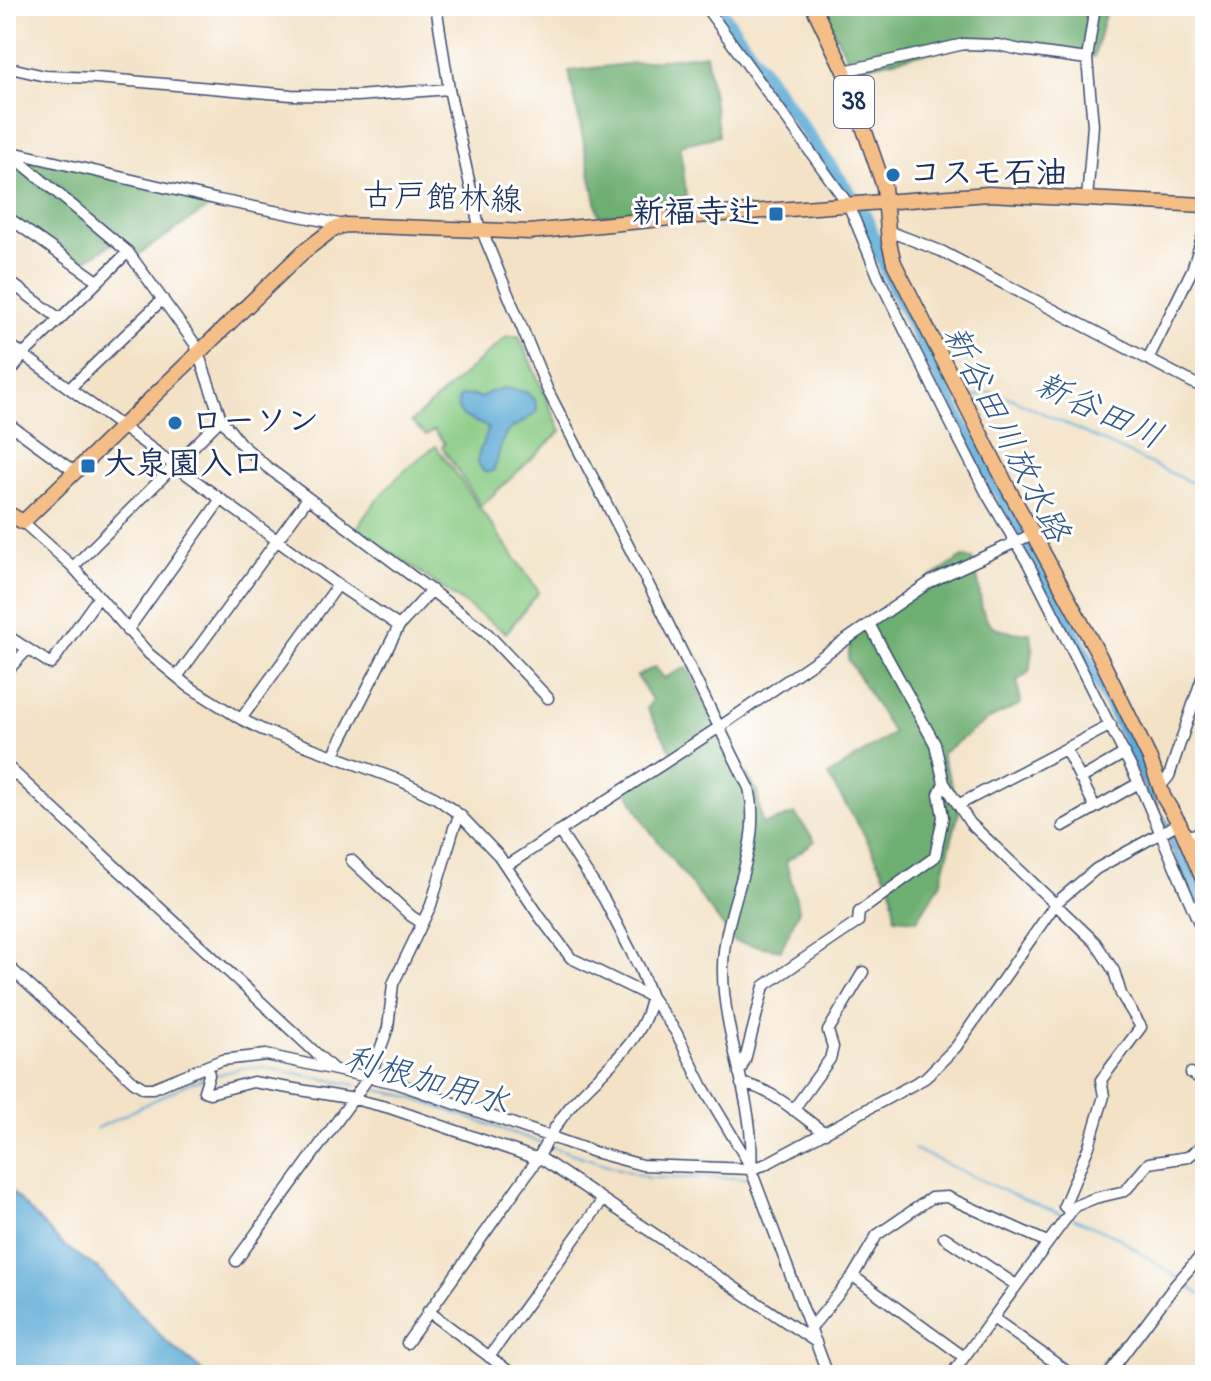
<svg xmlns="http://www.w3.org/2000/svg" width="1211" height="1381" font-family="'Indie Flower','Klee One',sans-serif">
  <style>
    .green { fill: #89cb84; stroke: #527d71; stroke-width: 2 }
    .forest { fill: #6eaf72; stroke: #446f68; stroke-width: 2 }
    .water { fill: #5dabd6; stroke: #3c6d9a; stroke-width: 2 }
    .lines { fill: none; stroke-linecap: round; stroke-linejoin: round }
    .stream { stroke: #5dabd6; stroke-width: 2 }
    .river { stroke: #5dabd6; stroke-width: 14 }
    .minor-casing { stroke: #3b4a6e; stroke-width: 13 }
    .major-casing { stroke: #3b4a6e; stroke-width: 17 }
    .minor { stroke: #fff; stroke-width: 10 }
    .major { stroke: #f6be87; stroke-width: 14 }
    .poi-dot { fill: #1f6fb2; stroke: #fff; stroke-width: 3 }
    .labels { text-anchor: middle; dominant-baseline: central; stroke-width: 6; stroke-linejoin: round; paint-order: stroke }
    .shield { fill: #fff; stroke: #5f6d8e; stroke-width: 2 }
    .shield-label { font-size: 30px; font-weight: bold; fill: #1b2f5e }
    .poi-label { font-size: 32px; font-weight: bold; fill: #1b2f5e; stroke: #fff; text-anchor: start }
    .street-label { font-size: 32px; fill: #1b2f5e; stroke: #fff }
    .water-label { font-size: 34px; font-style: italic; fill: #325a88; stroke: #fff }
  </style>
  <rect width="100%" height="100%" fill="#fff"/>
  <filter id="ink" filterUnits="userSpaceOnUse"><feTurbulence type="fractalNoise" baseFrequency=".0125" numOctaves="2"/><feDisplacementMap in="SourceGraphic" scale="16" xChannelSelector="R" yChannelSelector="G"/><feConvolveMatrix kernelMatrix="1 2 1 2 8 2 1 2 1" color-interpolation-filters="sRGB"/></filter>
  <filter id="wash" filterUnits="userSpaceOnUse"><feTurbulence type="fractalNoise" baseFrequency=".006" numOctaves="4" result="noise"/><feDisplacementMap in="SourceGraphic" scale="32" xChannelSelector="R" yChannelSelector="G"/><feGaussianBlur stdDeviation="1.8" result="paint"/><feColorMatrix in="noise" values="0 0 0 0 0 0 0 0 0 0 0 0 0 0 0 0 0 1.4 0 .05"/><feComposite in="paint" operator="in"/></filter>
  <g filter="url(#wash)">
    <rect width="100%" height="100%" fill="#f3e2c6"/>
    <!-- green -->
    <path class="green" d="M507,336H519L561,431L481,506L442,447L445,443L434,430L426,435L411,422Z
      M436,446L539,592L506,633L357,528C377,496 405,467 436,446Z"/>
    <!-- forest -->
    <path class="forest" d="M821,6H1107L1094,57L1006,46H957L853,69Z
      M706,54L719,136L680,145L688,209L599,216L569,71Z
      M6,153L113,243L80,264L6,216Z
      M18,155L217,202L136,256Z
      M963,557L972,559C989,600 965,634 1030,633L1033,648L1029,672L1017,681L1021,704L987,720L941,754L960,808L940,884L917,920L895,918L891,887L864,834L828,776L893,733L848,659L852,628Z
      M655,667L664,678L687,667L712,718L757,791L762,825L795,814L815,841L786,862L799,910L781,950L735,942L645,824L626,788L678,762L647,709L652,700L637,676Z"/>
    <!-- water -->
    <path class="water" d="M503,388L526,392L535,400L537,411C529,421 515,423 506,434C498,445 499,460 493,471L486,473C467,459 487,444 488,428C475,419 450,419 460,396L474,395L481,398L488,393Z
      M1133,736L1146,761L1144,767L1160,812L1174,830L1205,898V922L1122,740Z
      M6,1186L62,1244L96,1267L165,1340L207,1375H6Z"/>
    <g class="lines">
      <!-- stream -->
      <path class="stream" d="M971,398L990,392L1004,395L1205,489
        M213,1076L241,1068L261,1067L356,1085
        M366,1088L403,1095L539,1142
        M96,1129L189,1083L203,1079
        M549,1146L648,1178H749
        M914,1149L1013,1195L1063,1215
        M1073,1218L1119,1238L1178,1278
        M1183,1282L1205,1298"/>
      <!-- river -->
      <path class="river" d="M717,6L864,214L891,281L965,431L1022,533L1136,754"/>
    </g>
  </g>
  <g filter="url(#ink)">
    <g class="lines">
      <!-- minor casing -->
      <g class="minor-casing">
        <path id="minor" d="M436,6L449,89L480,231
          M705,6L848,204L879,278L949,420L988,496L1029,565L1139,783L1205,937
          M6,67L45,76L96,78L291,95L357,96L449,89
          M844,71L964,44L998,45L1021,50L1087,59
          M6,150L128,252L195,344L221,419L240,443L267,467L485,631L548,698
          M12,152L219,200L344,225
          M1087,200L1093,125L1087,59L1095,6
          M6,216L98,281
          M482,231L548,391L659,605L749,788C764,850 723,907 723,968C722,1036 756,1101 751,1169
          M888,231L941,251L1205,389
          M6,279L60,319
          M6,342L338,585L399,626
          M1148,359L1192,270L1205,229
          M6,379L23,355L128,252
          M70,388L163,299
          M6,422L75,472
          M23,522L73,567L149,654L188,686L241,719L263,730L399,780L436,798L460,815L499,856L540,917L571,958L651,997
          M73,567L221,419
          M869,624L935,744L944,783L970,823L1095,942L1114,971L1121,994L1141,1027L1101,1080L1104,1096L1089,1146L1064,1206L1070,1212
          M127,631L221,499
          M6,635L51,664L98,598
          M6,672L28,649
          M177,677L308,498
          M241,719L338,585
          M1066,750L1095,807
          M333,756L399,626L432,590
          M6,765L332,1068
          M1080,779L1125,753
          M1160,787L1169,776L1205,669
          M958,805L1111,725
          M1063,826L1139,783
          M559,831L604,899L640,969L651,997L676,1032L703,1087L748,1162L828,1375
          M1184,836L1205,833
          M351,860L411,916L422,923
          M506,866L718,728L930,582L1035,533
          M6,964L134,1082L144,1088H153L222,1060L266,1055L396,1083L594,1152L642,1165L751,1169L764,1165L925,1078L956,1047L1056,903L1096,869L1179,823
          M207,1066L209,1075L204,1091L210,1093L253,1082L354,1099L390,1108L532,1157H539L816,1342
          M739,1073L745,1060L764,986L858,922L859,912L935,857L943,817L939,794L944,783
          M1191,1073L1205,1082
          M741,1084C768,1085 803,1118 825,1133
          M793,1110L830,1059L833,1047L828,1031L863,972
          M944,1237L1016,1285
          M236,1261L371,1074L388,1028L393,984L431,905L454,828L460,815
          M853,1276L964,1357
          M428,1311L514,1375
          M993,1318L1072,1375
          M811,1328L853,1276L877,1235L931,1198L947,1197L1047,1242
          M407,1343L539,1157C548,1137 559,1120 573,1103C600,1072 645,1042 651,997
          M489,1357L602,1201
          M951,1375L1075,1206L1095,1198L1125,1191L1149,1163L1188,1157L1205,1143
          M1108,1375L1176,1284L1205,1251"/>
      </g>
      <!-- major casing -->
      <g class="major-casing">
        <path id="major" d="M813,6L844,71L884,187L889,242L894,263L1009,490L1100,657L1150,759L1164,798L1179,823L1205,884
          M6,512L23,522L302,253L333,229L346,225L529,232L671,218L989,194L1205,205"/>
      </g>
      <!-- minor -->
      <use href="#minor" class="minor"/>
      <!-- major -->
      <use href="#major" class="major"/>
    </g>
  </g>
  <!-- markers -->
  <g class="poi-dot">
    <circle cx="893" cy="175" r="8"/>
    <rect x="768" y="206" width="16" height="16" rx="4"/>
    <circle cx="175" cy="423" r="8"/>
    <rect x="80" y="458" width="16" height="16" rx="4"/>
  </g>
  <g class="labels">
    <!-- shield labels -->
    <rect class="shield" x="834" y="76" width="40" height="52" rx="6"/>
    <g class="shield-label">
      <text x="854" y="102">38</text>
    </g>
    <!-- poi labels -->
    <g class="poi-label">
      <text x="909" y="175">コスモ石油</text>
      <text x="760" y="214" text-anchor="end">新福寺辻</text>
      <text x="191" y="423">ローソン</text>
      <text x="104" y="466">大泉園入口</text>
    </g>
    <!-- street labels -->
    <g class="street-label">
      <text transform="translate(442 200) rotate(2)">古戸館林線</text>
    </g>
    <!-- water labels -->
    <g class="water-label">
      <text transform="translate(1098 413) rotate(25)">新谷田川</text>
      <text transform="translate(1004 435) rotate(63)">新谷田川放水路</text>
      <text transform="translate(426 1083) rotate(16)">利根加用水</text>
    </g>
  </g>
  <!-- margin -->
  <rect width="1211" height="1381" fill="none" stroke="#fff" stroke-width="32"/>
</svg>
